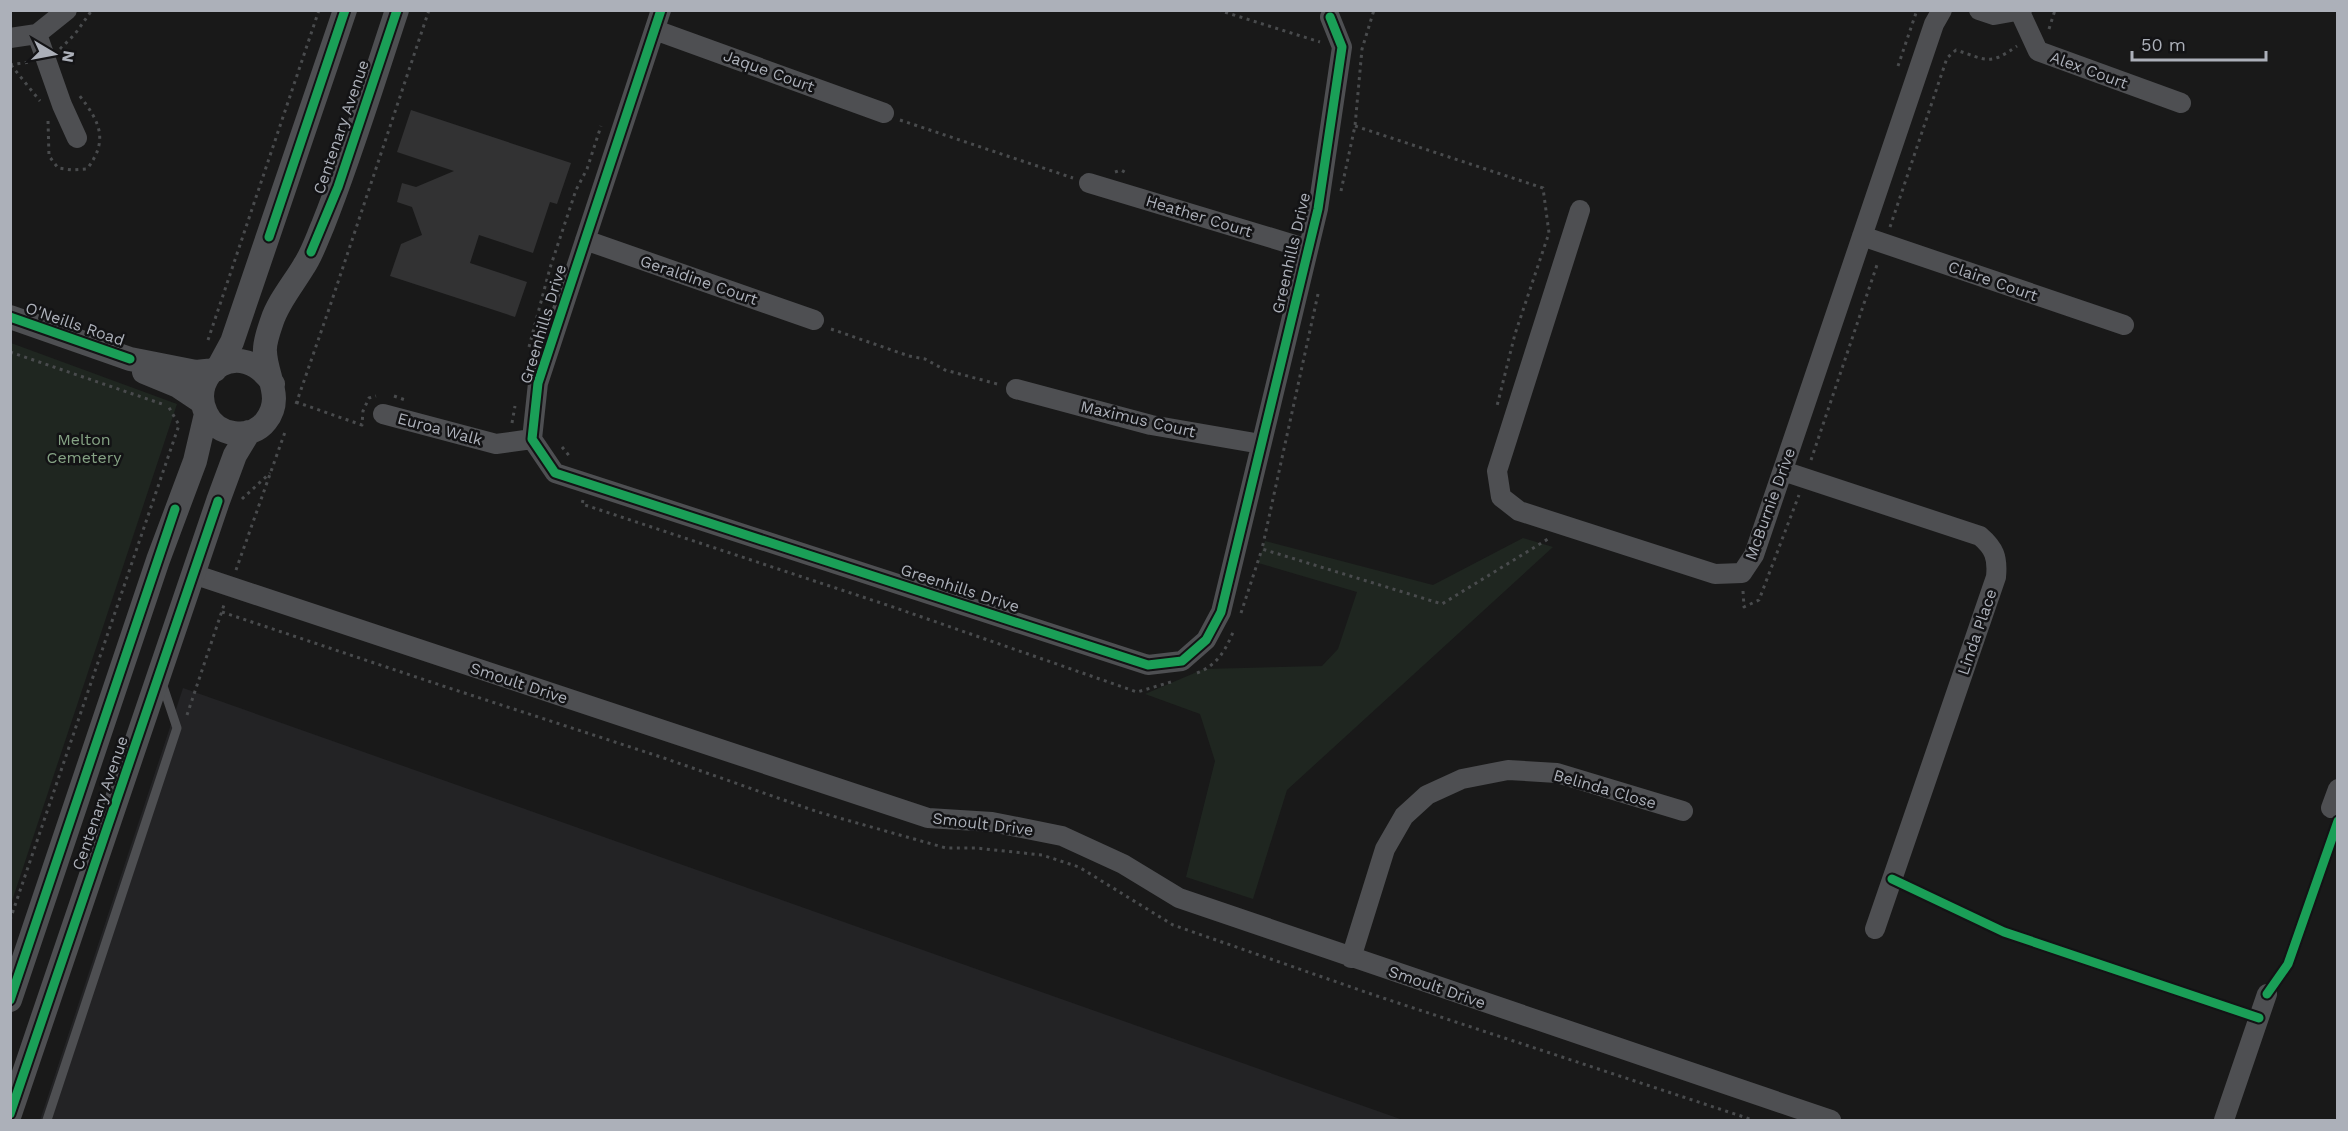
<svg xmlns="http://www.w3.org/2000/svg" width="2348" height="1131" font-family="'Work Sans',sans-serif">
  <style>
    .built { fill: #232325 }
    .green { fill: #1f2620 }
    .building { fill: #323233 }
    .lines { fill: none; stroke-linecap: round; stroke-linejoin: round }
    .path { stroke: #494b4d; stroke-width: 3; stroke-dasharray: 3 4.5; stroke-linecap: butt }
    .service { stroke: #4e4f52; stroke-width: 9 }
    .minor { stroke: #4e4f52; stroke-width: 20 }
    .tertiary { stroke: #4e4f52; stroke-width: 24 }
    .cycleway-casing { stroke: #131315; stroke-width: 13 }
    .cycleway { stroke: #1a9f57; stroke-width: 9 }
    .labels { text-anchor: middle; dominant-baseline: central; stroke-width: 5; stroke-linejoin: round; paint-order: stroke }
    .street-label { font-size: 16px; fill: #acb0b9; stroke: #131315 }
    .park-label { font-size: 16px; fill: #85a284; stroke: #131315 }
  </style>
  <rect width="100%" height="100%" fill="#191919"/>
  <!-- built -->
  <path class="built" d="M183,688L1403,1120H40Z"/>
  <!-- green -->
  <path class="green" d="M11,343L177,404L11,904L10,343Z
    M1523,538L1553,547L1287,790L1253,899L1186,877L1215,761L1200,714L1145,694L1204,669L1322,666L1338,649L1357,592L1258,563L1265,541L1433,585Z"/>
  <!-- building -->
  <path class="building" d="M411,110L571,163L557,204L550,202L533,253L479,235L470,263L527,282L515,317L390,276L401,244L422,235L412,207L397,202L402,183L416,187L454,171L397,152Z"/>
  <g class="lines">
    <!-- path -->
    <path class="path" d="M1218,10L1320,42
      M2049,29L2055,10
      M60,49L75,34L92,10
      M10,65L29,62
      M11,65L40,101
      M1898,66L1917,10
      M900,120L1073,178
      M48,121L49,156L58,168L72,170L87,169C109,140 100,122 79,95
      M1355,126L1543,188L1549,233L1515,334L1497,406
      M1115,172L1121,170L1128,174
      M1341,191L1355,126L1362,49L1374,10
      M1890,227L1947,58L1956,50C1987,60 1989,66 2017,46
      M1318,294L1262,549L1442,604L1548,539
      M831,329L909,356L925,359L945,370L1001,385
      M208,340L319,10
      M529,347L550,268L576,190L587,169L601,126
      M10,352L165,405
      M394,396L408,401
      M296,402L362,425L363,411L369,398L376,396
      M296,404L330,306L429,10
      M512,423L515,406
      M562,447L571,458
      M1811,460L1878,262
      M242,499L270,473
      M583,500L582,504L896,608L1137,692L1171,682
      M236,570L285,432
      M1743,591L1744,607L1759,600L1799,495
      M222,612L440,685L664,758L818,812L946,848H976L1042,855L1079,867L1173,925L1374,995L1753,1120
      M1241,613L1262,549
      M1197,673C1218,665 1226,649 1234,630
      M187,715L225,602
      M10,920L179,425L167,404"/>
    <!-- service -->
    <path class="service" d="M47,1120L177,728L162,683"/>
    <!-- minor -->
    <path class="minor" d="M661,10L538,383L532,439L555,473L1148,665L1182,661L1206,640L1221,612L1318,209L1342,47L1330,17
      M1979,10L1994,15L2022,10
      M2020,12L2038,51L2181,103
      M655,30L884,113
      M37,34L62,105L77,138
      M10,38L37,34L67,10
      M1089,183L1308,249
      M1580,210L1497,471L1501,497L1519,511L1715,574L1742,573L1754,555L1934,24L1942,10
      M1862,236L2124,325
      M585,240L814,320
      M1016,389L1151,425L1261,444
      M383,414L496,444L532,439
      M1783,471L1980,536C1994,548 1998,557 1996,577L1875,929
      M193,574L928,818L992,822L1062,836L1123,864L1179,898L1831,1120
      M2331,808L2338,789
      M1351,958L1385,849L1404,816L1427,795L1462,779L1508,770L1557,773L1683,811
      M2224,1120L2267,994"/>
    <!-- tertiary -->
    <path class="tertiary" d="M10,317L130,359L196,372L215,370
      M219,366L232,342L345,10
      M144,372L178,386L202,402
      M273,384C241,335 187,373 206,413C216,436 251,441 266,421C284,398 266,377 265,352C264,343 269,330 272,321C278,302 294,283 304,266C312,254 317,239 323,225C351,155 373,82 397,10
      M10,1000L158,560L195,461L206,414
      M10,1114L218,501L235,455L249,432"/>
    <!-- cycleway casing -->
    <g class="cycleway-casing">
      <path id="cycleway" d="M661,10L538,383L532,439L555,473L1148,665L1182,661L1206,640L1221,612L1318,209L1342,47L1330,17
        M269,237L345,10
        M311,252L338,187L397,10
        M10,317L130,359
        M1892,879L2004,932L2259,1018
        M2267,994L2288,964L2338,821
        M10,1000L175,509
        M10,1114L218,501"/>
    </g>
    <!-- cycleway -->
    <use href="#cycleway" class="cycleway"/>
  </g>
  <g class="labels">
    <!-- street labels -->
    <g class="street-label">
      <text transform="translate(2089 70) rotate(20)">Alex Court</text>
      <text transform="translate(769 71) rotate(20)">Jaque Court</text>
      <text transform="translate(341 127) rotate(-71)">Centenary Avenue</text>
      <text transform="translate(1199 216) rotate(17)">Heather Court</text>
      <text transform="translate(1291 253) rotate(-77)">Greenhills Drive</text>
      <text transform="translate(699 280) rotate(19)">Geraldine Court</text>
      <text transform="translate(1993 281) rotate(19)">Claire Court</text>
      <text transform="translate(75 324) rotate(19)">O'Neills Road</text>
      <text transform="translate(543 324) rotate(-73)">Greenhills Drive</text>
      <text transform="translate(1138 419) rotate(13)">Maximus Court</text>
      <text transform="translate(440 429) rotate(15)">Euroa Walk</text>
      <text transform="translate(1770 504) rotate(-70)">McBurnie Drive</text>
      <text transform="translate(960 588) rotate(18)">Greenhills Drive</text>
      <text transform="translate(1977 632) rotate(-71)">Linda Place</text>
      <text transform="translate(519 683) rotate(18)">Smoult Drive</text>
      <text transform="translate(1605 789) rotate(16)">Belinda Close</text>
      <text transform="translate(100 803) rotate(-71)">Centenary Avenue</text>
      <text transform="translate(983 824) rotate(7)">Smoult Drive</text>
      <text transform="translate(1437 987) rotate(19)">Smoult Drive</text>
    </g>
    <!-- park labels -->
    <g class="park-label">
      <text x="84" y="439">Melton<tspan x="84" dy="18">Cemetery</tspan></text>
    </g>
  </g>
  <!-- border -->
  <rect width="2348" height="1131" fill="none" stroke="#acb0b9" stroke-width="24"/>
  <!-- north arrow -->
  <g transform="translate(54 54) rotate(100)" stroke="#131315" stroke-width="4.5" paint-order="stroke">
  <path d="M0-4.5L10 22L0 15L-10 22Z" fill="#acb0b9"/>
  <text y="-9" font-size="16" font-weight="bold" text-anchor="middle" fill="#acb0b9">N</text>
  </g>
  <!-- scale -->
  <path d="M2132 51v9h134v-9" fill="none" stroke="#acb0b9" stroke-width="3"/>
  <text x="2141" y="51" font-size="18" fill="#acb0b9" stroke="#131315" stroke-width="4.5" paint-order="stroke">50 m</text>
</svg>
